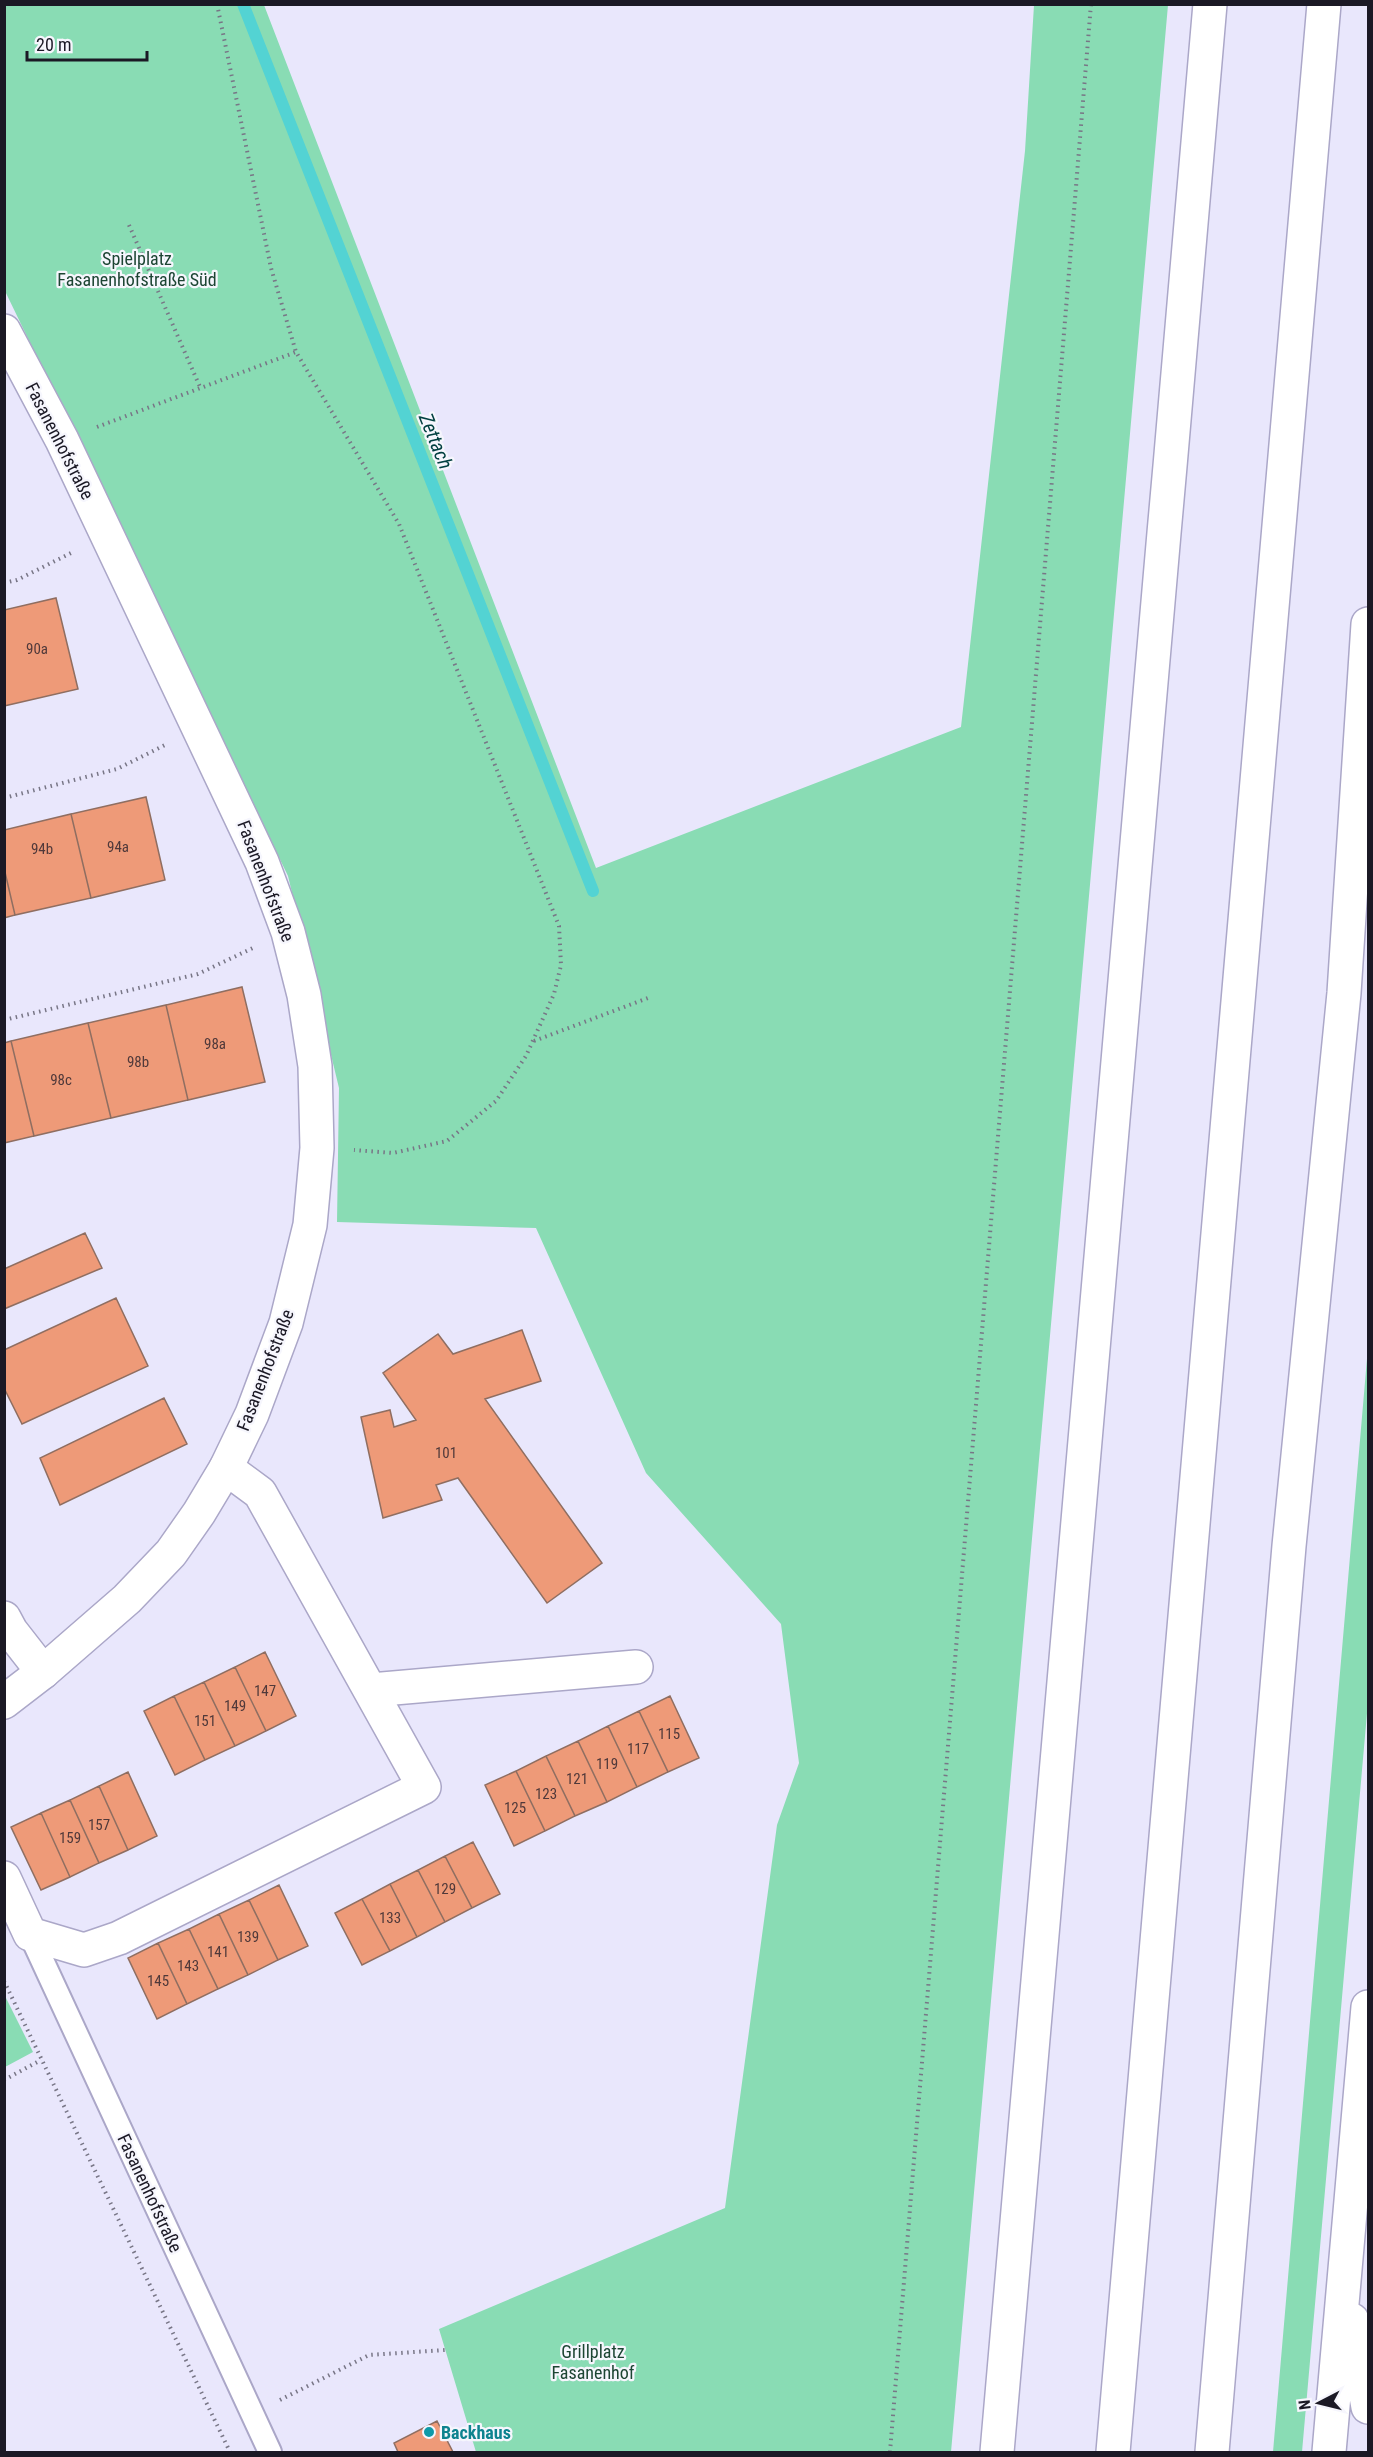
<svg xmlns="http://www.w3.org/2000/svg" width="1373" height="2457" font-family="'Roboto Condensed',sans-serif">
  <style>
    .green { fill: #89dcb4 }
    .lines { fill: none; stroke-linecap: round; stroke-linejoin: round }
    .stream { stroke: #53d3d3; stroke-width: 12 }
    .building { fill: #ee9a78; stroke: #8f6e61; stroke-width: 1.5 }
    .lane-casing { stroke: #aba7c8; stroke-width: 26 }
    .street-casing { stroke: #aba7c8; stroke-width: 36 }
    .secondary-casing { stroke: #aba7c8; stroke-width: 36 }
    .highway-casing { stroke: #aba7c8; stroke-width: 36 }
    .path { stroke: #787686; stroke-width: 4; stroke-dasharray: 1.5 4.5; stroke-linecap: butt }
    .lane { stroke: #fff; stroke-width: 22 }
    .street { stroke: #fff; stroke-width: 33 }
    .secondary { stroke: #fff; stroke-width: 33 }
    .highway { stroke: #fff; stroke-width: 33 }
    .culture-dot { fill: #0f9aa8; stroke: #f6f6fd; stroke-width: 2 }
    .labels { text-anchor: middle; dominant-baseline: central; stroke-width: 4.5; stroke-linejoin: round; paint-order: stroke }
    .number-label { font-size: 15px; fill: #50393a }
    .park-label { font-size: 18px; fill: #1c4533; stroke: #f6f6fd }
    .street-label { font-size: 18px; fill: #1b1925; stroke: #f6f6fd }
    .culture-label { font-size: 18px; font-weight: bold; fill: #0d838f; stroke: #f6f6fd; text-anchor: start }
    .water-label { font-size: 20px; font-style: italic; fill: #024041; stroke: #f6f6fd }
  </style>
  <rect width="100%" height="100%" fill="#e9e7fc"/>
  <!-- green -->
  <path class="green" d="M5,5H264L596,868L961,727L1025,151L1034,5H1168L951,2452H476L439,2329L725,2208L777,1825L799,1763L781,1624L646,1473L536,1228L337,1222L339,1088L288,876L5,291Z
    M1368,1347V1702L1302,2452H1273Z
    M5,1996L33,2052L5,2067H4Z"/>
  <g class="lines">
    <!-- stream -->
    <path class="stream" d="M243,4L593,891"/>
  </g>
  <!-- building -->
  <path class="building" d="M56,598L78,689L4,706V610Z
    M146,797L165,880L91,898L71,814Z
    M71,814L91,898L15,915L4,868V830Z
    M4,868L15,915L4,918Z
    M242,987L265,1082L188,1100L166,1005Z
    M166,1005L188,1100L111,1118L88,1023Z
    M88,1023L111,1118L34,1136L11,1041Z
    M11,1041L34,1136L4,1143V1043Z
    M85,1233L102,1268L4,1309V1269Z
    M116,1298L148,1366L22,1424L4,1388V1350Z
    M522,1330L541,1381L485,1399L602,1563L547,1603L458,1478L436,1485L442,1500L383,1518L361,1417L390,1410L394,1427L416,1420L383,1373L438,1334L453,1354Z
    M164,1398L187,1444L60,1505L40,1458Z
    M265,1652L296,1716L266,1731L235,1667Z
    M235,1667L266,1731L235,1746L204,1682Z
    M204,1682L235,1746L205,1760L174,1696Z
    M174,1696L205,1760L175,1775L144,1711Z
    M670,1696L699,1758L668,1772L639,1711Z
    M639,1711L668,1772L637,1787L608,1726Z
    M608,1726L637,1787L607,1802L578,1741Z
    M578,1741L607,1802L575,1816L546,1756Z
    M546,1756L575,1816L545,1831L516,1771Z
    M516,1771L545,1831L514,1846L485,1785Z
    M128,1772L157,1836L128,1850L99,1786Z
    M99,1786L128,1850L99,1863L70,1800Z
    M70,1800L99,1863L70,1877L41,1813Z
    M41,1813L70,1877L41,1890L11,1827Z
    M473,1842L500,1894L472,1908L445,1856Z
    M445,1856L472,1908L445,1922L418,1870Z
    M418,1870L445,1922L417,1937L390,1884Z
    M390,1884L417,1937L390,1951L362,1899Z
    M279,1885L308,1946L278,1960L249,1900Z
    M362,1899L390,1951L362,1965L335,1913Z
    M249,1900L278,1960L248,1975L219,1914Z
    M219,1914L248,1975L218,1989L189,1929Z
    M189,1929L218,1989L187,2004L158,1943Z
    M158,1943L187,2004L157,2019L128,1958Z
    M437,2421L453,2452H398L394,2443Z"/>
  <g class="lines">
    <!-- lane casing -->
    <g class="lane-casing">
      <path id="lane" d="M30,1934L270,2452"/>
    </g>
    <!-- street casing -->
    <g class="street-casing">
      <path id="street" d="M4,1618L11,1631L43,1672
        M371,1690L636,1667
        M4,1878L30,1934L84,1950L119,1938L424,1787L260,1493L226,1468"/>
    </g>
    <!-- secondary casing -->
    <g class="secondary-casing">
      <path id="secondary" d="M4,331L62,440L262,862L288,932L304,995L315,1066L317,1148L310,1225L286,1323L252,1414L226,1468L199,1513L171,1553L127,1599L43,1672L4,1702"/>
    </g>
    <!-- highway casing -->
    <g class="highway-casing">
      <path id="highway" d="M1352,2320L1368,2407
        M997,2452C1054,1813 1108,1173 1164,533C1180,357 1194,181 1210,4
        M1113,2452L1324,4
        M1212,2452L1289,1546L1344,993L1368,624
        M1329,2452L1368,2007"/>
    </g>
    <!-- path -->
    <path class="path" d="M217,4L271,268L296,352L399,524L559,926L561,965L554,994L526,1056L496,1101L447,1141L393,1153L354,1150
      M129,225L200,387
      M97,427L296,352
      M4,583L17,580L73,552
      M4,798L117,769L165,745
      M4,1020L198,974L255,947
      M534,1041L648,998
      M4,1981L230,2452
      M4,2080L41,2060
      M280,2400L369,2355L445,2350
      M4,2452H5
      M890,2452L1091,4"/>
    <!-- lane -->
    <use href="#lane" class="lane"/>
    <!-- street -->
    <use href="#street" class="street"/>
    <!-- secondary -->
    <use href="#secondary" class="secondary"/>
    <!-- highway -->
    <use href="#highway" class="highway"/>
  </g>
  <!-- markers -->
  <circle class="culture-dot" cx="429" cy="2432" r="6"/>
  <g class="labels">
    <!-- number labels -->
    <g class="number-label">
      <text x="37" y="649">90a</text>
      <text x="118" y="847">94a</text>
      <text x="42" y="849">94b</text>
      <text x="215" y="1044">98a</text>
      <text x="138" y="1062">98b</text>
      <text x="61" y="1080">98c</text>
      <text x="446" y="1453">101</text>
      <text x="265" y="1691">147</text>
      <text x="235" y="1706">149</text>
      <text x="205" y="1721">151</text>
      <text x="669" y="1734">115</text>
      <text x="638" y="1749">117</text>
      <text x="607" y="1764">119</text>
      <text x="577" y="1779">121</text>
      <text x="546" y="1794">123</text>
      <text x="515" y="1808">125</text>
      <text x="99" y="1825">157</text>
      <text x="70" y="1838">159</text>
      <text x="445" y="1889">129</text>
      <text x="390" y="1918">133</text>
      <text x="248" y="1937">139</text>
      <text x="218" y="1952">141</text>
      <text x="188" y="1966">143</text>
      <text x="158" y="1981">145</text>
    </g>
    <!-- park labels -->
    <g class="park-label">
      <text x="137" y="258">Spielplatz<tspan x="137" dy="21">Fasanenhofstraße Süd</tspan></text>
      <text x="593" y="2351">Grillplatz<tspan x="593" dy="21">Fasanenhof</tspan></text>
    </g>
    <!-- street labels -->
    <g class="street-label">
      <text transform="translate(60 441) rotate(63)">Fasanenhofstraße</text>
      <text transform="translate(266 881) rotate(69)">Fasanenhofstraße</text>
      <text transform="translate(265 1370) rotate(-69)">Fasanenhofstraße</text>
      <text transform="translate(150 2193) rotate(65)">Fasanenhofstraße</text>
    </g>
    <!-- culture labels -->
    <g class="culture-label">
      <text x="441" y="2432">Backhaus</text>
    </g>
    <!-- water labels -->
    <g class="water-label">
      <text transform="translate(436 441) rotate(68)">Zettach</text>
    </g>
  </g>
  <!-- border -->
  <rect width="1373" height="2457" fill="none" stroke="#1b1925" stroke-width="12"/>
  <!-- north arrow -->
  <g transform="translate(1319 2403) rotate(263)" stroke="#f6f6fd" stroke-width="4.5" paint-order="stroke">
  <path d="M0-4.5L10 22L0 15L-10 22Z" fill="#1b1925"/>
  <text y="-9" font-size="16" font-weight="bold" text-anchor="middle" fill="#1b1925">N</text>
  </g>
  <!-- scale -->
  <path d="M27 51v9h120v-9" fill="none" stroke="#1b1925" stroke-width="3"/>
  <text x="36" y="51" font-size="18" fill="#1b1925" stroke="#f6f6fd" stroke-width="4.5" paint-order="stroke">20 m</text>
</svg>
